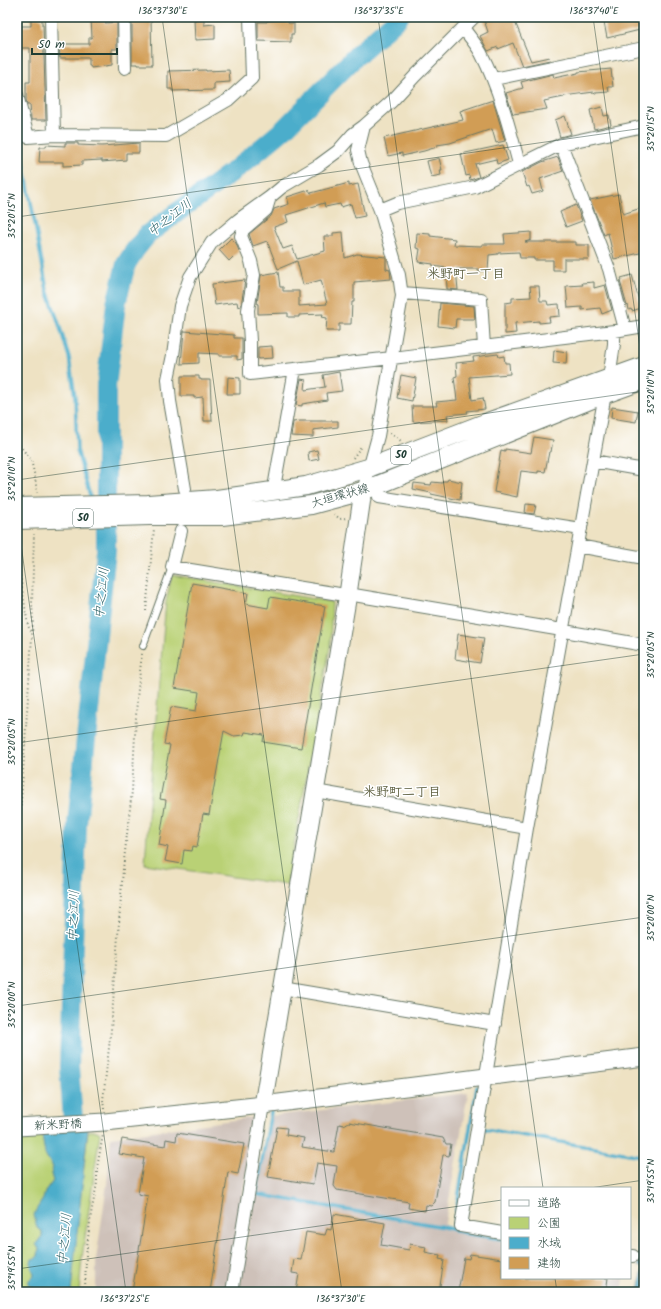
<svg xmlns="http://www.w3.org/2000/svg" width="661" height="1309" font-family="Kalam,'Klee One',sans-serif">
  <style>
    .industrial { fill: #cec1b9 }
    .green { fill: #b9d175; stroke: #6c8754 }
    .water { fill: #4cadcb; stroke: #367580 }
    .lines { fill: none; stroke-linecap: round; stroke-linejoin: round }
    .stream { stroke: #4cadcb; stroke-width: 3.5 }
    .river { stroke: #4cadcb; stroke-width: 20 }
    .building { fill: #d19d54 }
    .lane-casing { stroke: #677766; stroke-width: 8 }
    .street-casing { stroke: #677766; stroke-width: 14 }
    .secondary-casing { stroke: #677766; stroke-width: 19 }
    .primary-casing { stroke: #677766; stroke-width: 20 }
    .path { stroke: #677766; stroke-width: 2; stroke-dasharray: 1 3; stroke-linecap: butt }
    .lane { stroke: #fff; stroke-width: 6 }
    .street { stroke: #fff; stroke-width: 12 }
    .secondary { stroke: #fff; stroke-width: 17 }
    .primary { stroke: #fff; stroke-width: 18 }
    .ticks { fill: none; stroke: #1f3d34; stroke-width: 1; stroke-opacity: 0.45 }
    .labels { text-anchor: middle; dominant-baseline: central; stroke-width: 3; stroke-linejoin: round; paint-order: stroke }
    .shield { fill: #fff; stroke: #627771; stroke-width: 1 }
    .shield-label { font-size: 11px; font-weight: bold; fill: #1f3d34 }
    .street-label { font-size: 12px; fill: #1f3d34; stroke: #fff }
    .water-label { font-size: 13px; font-style: italic; fill: #2f6469; stroke: #fff }
    .neighbourhood-label { font-size: 13px; font-weight: bold; fill: #5d5f3f; stroke: #fff }
    .neatline { fill: none; stroke: #1f3d34; stroke-width: 1.5 }
    .ticks-label { font-size: 10px; text-anchor: middle; fill: #1f3d34 }
  </style>
  <rect width="100%" height="100%" fill="#fff"/>
  <filter id="ink" filterUnits="userSpaceOnUse"><feTurbulence type="fractalNoise" baseFrequency=".025" numOctaves="2"/><feDisplacementMap in="SourceGraphic" scale="8" xChannelSelector="R" yChannelSelector="G"/><feConvolveMatrix kernelMatrix="1 2 1 2 8 2 1 2 1" color-interpolation-filters="sRGB"/></filter>
  <filter id="wash" filterUnits="userSpaceOnUse"><feTurbulence type="fractalNoise" baseFrequency=".012" numOctaves="4" result="noise"/><feDisplacementMap in="SourceGraphic" scale="16" xChannelSelector="R" yChannelSelector="G"/><feGaussianBlur stdDeviation="0.9" result="paint"/><feColorMatrix in="noise" values="0 0 0 0 0 0 0 0 0 0 0 0 0 0 0 0 0 1.4 0 .05"/><feComposite in="paint" operator="in"/></filter>
  <g filter="url(#wash)">
    <rect width="100%" height="100%" fill="#eee2c3"/>
    <!-- industrial -->
    <path class="industrial" d="M468,1093L444,1228L467,1235L502,1241V1278H624L622,1292H239L255,1195L258,1193L271,1116Z
      M255,1117L227,1292H96V1260L107,1184L111,1137Z"/>
    <!-- green -->
    <path class="green" d="M172,575L332,602L330,647L287,885L145,864L150,789L166,601Z
      M88,1131H97L100,1133L82,1258L79,1292H71L74,1255Z
      M42,1133L45,1154L53,1167L51,1174L53,1181L45,1192L37,1228L42,1231V1236L36,1244L39,1249L38,1256L36,1258L34,1276L32,1278L33,1292H17V1134Z"/>
    <!-- water -->
    <path class="water" d="M88,1127L71,1292H33L32,1287L28,1285L29,1280L34,1276C34,1269 29,1269 32,1259L36,1258L38,1256L39,1249L36,1244L42,1236V1231L37,1228L34,1215L36,1210L43,1199L45,1192L53,1181L51,1174L53,1167L45,1154L41,1129Z
      M639,1260L644,1261V1292H639L643,1268L638,1266Z"/>
    <g class="lines">
      <!-- stream -->
      <path class="stream" d="M17,126L47,290L58,321L69,357L75,397L77,450L91,500
        M98,523L106,551
        M271,1112L256,1194L444,1227L468,1234L502,1239
        M485,1129L641,1156
        M453,1229L477,1087"/>
      <!-- river -->
      <path class="river" d="M73,1143L74,1133L69,1067L77,824L106,551V387L116,304L126,264L135,250L148,234L240,166L283,130L357,55L399,17"/>
    </g>
    <g id="blocks">
      <!-- building -->
      <path class="building" d="M91,17H105V23L117,22V49H112V65L91,68V66H89V58H60L59,44H89V38H92Z
        M132,17H151L152,65H138V64H132Z
        M483,17H513L531,61L549,57L550,60L522,66L513,43L498,49V47L488,51L480,36L488,32Z
        M603,17H642L644,29L607,38Z
        M31,18H42V25H43L46,120H31L30,105H27L26,100V82H30V48H19L18,26H31Z
        M194,20H204V25L215,24V39L195,40Z
        M288,20V23H294V34H291V42L258,41V22H267V21Z
        M611,69L613,87H608L609,92L595,93L594,92L564,96V97L544,101L547,109L513,114L506,93L523,88L521,82L553,74L554,78L578,73V72Z
        M206,70V71L229,70L230,82L214,83V90L172,91V89H168V71Z
        M493,100L505,141L496,143L492,129L450,143L437,145V147L424,151L402,156V153L388,156L384,138L463,120L460,111Z
        M602,107L604,116L609,115L611,125L594,129L590,110Z
        M565,116L571,134L560,137L555,120Z
        M65,143H78V145L102,146L139,143V153H126V160L102,162V160L82,161V165L63,166V162H39L40,147H46V145L65,146Z
        M503,145L508,160L497,164L496,159L475,164L479,177L470,180L469,175L466,176L461,154Z
        M558,157L563,171L540,179L543,191L532,194L529,186L527,187L522,172L542,162Z
        M439,158L442,170H440L441,175L431,177L427,161Z
        M349,183V186L358,184L365,216L355,218L351,204L341,207L340,204L325,207L324,203L286,215L288,222L274,227L283,249L292,246L297,259L325,251L324,236H333V233L343,232L345,258L357,254L386,257V269L390,270L391,279L354,282V302H352L351,324H339V331H326L327,318L322,317L323,314L299,315V317H288V313L258,314V304H257L261,275L278,272L280,287H283V291H299V306L327,304L321,280L303,285L297,261L278,269L267,241L253,246L249,234L271,216L274,209L289,204L287,197L309,190L311,193Z
        M619,194L623,214L644,207V233L641,234L644,244V252L614,259L608,233L604,235L590,200Z
        M576,205L582,221L566,227L560,212Z
        M531,232V240L525,242H576V245H589V259H564V270H553V260H534V258H520L519,252L498,253V254L489,255L488,271H479V269H456L458,290L447,289L446,268L433,266V264L418,262L420,249L416,248L417,233L430,234V236L455,239L454,245L482,246V244H505L504,234Z
        M231,238L236,243L239,251L229,261L219,250Z
        M632,275L641,308L632,311L631,309L629,310L628,305L627,306L620,281L622,280L621,278Z
        M245,280L241,306L238,307L237,302L215,305L212,284Z
        M594,282V288L605,285L612,310L602,314L600,308L582,310V307L568,308L566,286L583,285L582,283Z
        M530,286H539L540,301H547L548,305L559,304L560,316L549,317L550,322L539,323V321L515,323L516,333L505,334V303L512,302V298L531,297Z
        M440,303L474,306L475,319H456L455,328L438,326Z
        M184,331L234,335V338H242V359L237,360V356H219V354L199,353V363L181,364Z
        M272,346L273,358L258,359V347Z
        M554,350L567,352L566,364L553,363Z
        M498,354L499,357L504,356L505,363H509L510,374L469,377L472,400L483,398L485,409L467,411L468,413L447,415L448,420L413,422L412,406H437L436,402L457,400L454,377L457,376L456,363L474,361L473,357Z
        M339,372L342,391L326,393L327,400L302,404V406L296,405L301,379L306,380L305,390L325,387L323,375Z
        M401,375L416,378L412,401L397,398Z
        M181,376H199V379H201V380H210L212,421H204L203,397L194,398V396H181Z
        M228,377L240,378V394H227Z
        M612,407L638,411L636,422L611,418Z
        M300,421H338V427L313,430V437L291,436L293,422Z
        M534,437L553,440L551,452H549L545,472L538,471V473L521,471L517,497L494,492L501,450L505,451V449L531,453Z
        M317,450L319,459L309,461L308,452Z
        M448,479L462,482L460,500L431,494V493L413,489L414,483L431,485L432,482L442,483L443,481H447Z
        M526,504L536,505L534,514L525,513Z
        M192,583L248,593L246,604L268,608L270,597L325,606L301,748L263,742L264,735L245,732L244,735L234,736L224,731L209,815L203,814L197,847L193,846L192,851L184,850L182,864L165,861L168,847L159,845L166,800L160,799L170,745L164,744L171,707L196,711L199,692L174,688Z
        M458,634L484,638L480,663L455,659Z
        M349,1122L443,1138L446,1144H451L449,1156L443,1155L435,1202L431,1206L426,1205L425,1211L408,1208L409,1202L337,1190L334,1186L337,1166L317,1163L313,1184L268,1177L277,1127L287,1128L286,1135L304,1138L302,1147L334,1152L339,1124L344,1125Z
        M177,1133L244,1144L238,1174L228,1172L210,1292H132L148,1196L138,1194L144,1158L119,1154L122,1139L165,1146L166,1139L176,1141Z
        M334,1214L385,1223L381,1245L409,1250L410,1244L426,1247L425,1252L440,1255L439,1259L444,1260L439,1292H296L299,1274L292,1273L294,1259L301,1260L306,1232L325,1235L327,1229L331,1230Z
        M470,1254L502,1259V1278H608L606,1292H458L464,1258L469,1259Z"/>
    </g>
  </g>
  <g filter="url(#ink)">
    <use href="#blocks" fill-opacity="0" stroke="#677766" stroke-width="1"/>
    <g class="lines">
      <!-- lane casing -->
      <g class="lane-casing">
        <path id="lane" d="M143,646L172,567"/>
      </g>
      <!-- street casing -->
      <g class="street-casing">
        <path id="street" d="M124,17L125,68
          M463,28C469,36 476,44 481,53C499,88 509,126 519,164
          M494,79L644,48
          M17,95L28,137L54,135L51,17
          M364,126L353,134L338,151L319,165L282,187L270,197L266,210L243,230L241,236L251,261L254,275L248,310L250,341V374L392,358L614,331L644,326
          M54,135L166,136L228,100L252,78L250,17
          M561,144L609,269L625,329
          M380,210L397,203L475,187L561,144L644,126
          M402,293L481,299L484,347
          M609,378L614,344V331
          M593,461L644,470
          M275,482L295,369
          M185,489L170,401L168,379L173,355L180,306L190,277L212,242L238,220L270,197
          M363,491L378,436L402,296L399,275L380,210L361,163L358,150L364,126L392,101L415,76L474,17
          M379,497L581,529
          M181,531L172,567L339,594H348L562,630L570,632L644,645
          M578,546L644,558
          M315,791L527,828
          M282,988L495,1024
          M502,1233L461,1226L527,828L605,394
          M630,1256H633
          M232,1292L263,1105"/>
      </g>
      <!-- secondary casing -->
      <g class="secondary-casing">
        <path id="secondary" d="M263,1105L348,594L363,491
          M17,1127L105,1122L263,1105L644,1057"/>
      </g>
      <!-- primary casing -->
      <g class="primary-casing">
        <path id="primary" d="M17,507L148,504L217,499L306,486L368,468L485,423L644,366
          M17,520L150,516H222L311,505L363,491L605,394L644,380"/>
      </g>
      <!-- path -->
      <path class="path" d="M390,433L401,441
        M17,442L31,460L35,477L37,493
        M353,458L362,445
        M334,514L340,519L346,518
        M17,556L28,626L32,633
        M146,611L154,529
        M17,862L33,622L32,602L34,534
        M104,1109L103,1100L111,1030L123,869L132,791L137,698L142,653
        M85,1292L86,1255L91,1214L97,1183V1168L103,1135"/>
      <!-- lane -->
      <use href="#lane" class="lane"/>
      <!-- street -->
      <use href="#street" class="street"/>
      <!-- secondary -->
      <use href="#secondary" class="secondary"/>
      <!-- primary -->
      <use href="#primary" class="primary"/>
    </g>
  </g>
  <!-- ticks -->
  <path class="ticks" d="M162,17L342,1292M378,17L543,1188M593,17L644,376M17,217L644,128M17,480L644,391M17,516L126,1292M17,743L644,654M17,1006L644,917M590,1188L644,1180M17,1269L502,1200M555,1278L557,1292"/>
  <g class="labels">
    <!-- shield labels -->
    <g class="shield">
      <rect x="391" y="446" width="20" height="18" rx="3"/>
      <rect x="73" y="509" width="20" height="18" rx="3"/>
    </g>
    <g class="shield-label">
      <text x="401" y="455">50</text>
      <text x="83" y="518">50</text>
    </g>
    <!-- street labels -->
    <g class="street-label">
      <text transform="translate(340 496) rotate(-16)">大垣環状線</text>
      <text transform="translate(58 1125) rotate(-3)">新米野橋</text>
    </g>
    <!-- water labels -->
    <g class="water-label">
      <text transform="translate(170 218) rotate(-38)">中之江川</text>
      <text transform="translate(102 593) rotate(-84)">中之江川</text>
      <text transform="translate(74 916) rotate(-88)">中之江川</text>
      <text transform="translate(65 1239) rotate(-85)">中之江川</text>
    </g>
    <!-- neighbourhood labels -->
    <g class="neighbourhood-label">
      <text x="466" y="274">米野町一丁目</text>
      <text x="402" y="792">米野町二丁目</text>
    </g>
  </g>
  <!-- margin -->
  <rect width="661" height="1309" fill="none" stroke="#fff" stroke-width="44"/>
  <!-- legend -->
  <rect x="501" y="1187" width="130" height="92" fill="#ffffff" stroke="#a5b1ae"/>
  <rect x="509" y="1200" width="20" height="6" fill="#ffffff" stroke="#a5b1ae"/>
  <text x="537" y="1207" font-size="12" fill="#1f3d34">道路</text>
  <rect x="509" y="1217" width="20" height="12" fill="#b9d175" stroke="#a5b1ae"/>
  <text x="537" y="1227" font-size="12" fill="#1f3d34">公園</text>
  <rect x="509" y="1237" width="20" height="12" fill="#4cadcb" stroke="#a5b1ae"/>
  <text x="537" y="1247" font-size="12" fill="#1f3d34">水域</text>
  <rect x="509" y="1257" width="20" height="12" fill="#d19d54" stroke="#a5b1ae"/>
  <text x="537" y="1267" font-size="12" fill="#1f3d34">建物</text>
  <!-- scale -->
  <path d="M32 48v6h85v-6" fill="none" stroke="#1f3d34" stroke-width="2"/>
  <text x="38" y="48" font-size="12" fill="#1f3d34" stroke="#ffffff" stroke-width="3" paint-order="stroke">50 m</text>
  <rect x="22" y="22" width="617" height="1265" class="neatline"/>
  <g class="ticks-label">
    <text x="163" y="14">136°37'30"E</text>
    <text x="379" y="14">136°37'35"E</text>
    <text x="594" y="14">136°37'40"E</text>
    <text transform="translate(650 129) rotate(-90)" y="4">35°20'15"N</text>
    <text transform="translate(11 216) rotate(-90)" y="4">35°20'15"N</text>
    <text transform="translate(650 392) rotate(-90)" y="4">35°20'10"N</text>
    <text transform="translate(11 479) rotate(-90)" y="4">35°20'10"N</text>
    <text transform="translate(650 655) rotate(-90)" y="4">35°20'05"N</text>
    <text transform="translate(11 742) rotate(-90)" y="4">35°20'05"N</text>
    <text transform="translate(650 918) rotate(-90)" y="4">35°20'00"N</text>
    <text transform="translate(11 1005) rotate(-90)" y="4">35°20'00"N</text>
    <text transform="translate(650 1181) rotate(-90)" y="4">35°19'55"N</text>
    <text transform="translate(11 1268) rotate(-90)" y="4">35°19'55"N</text>
    <text x="125" y="1302">136°37'25"E</text>
    <text x="341" y="1302">136°37'30"E</text>
  </g>
</svg>
